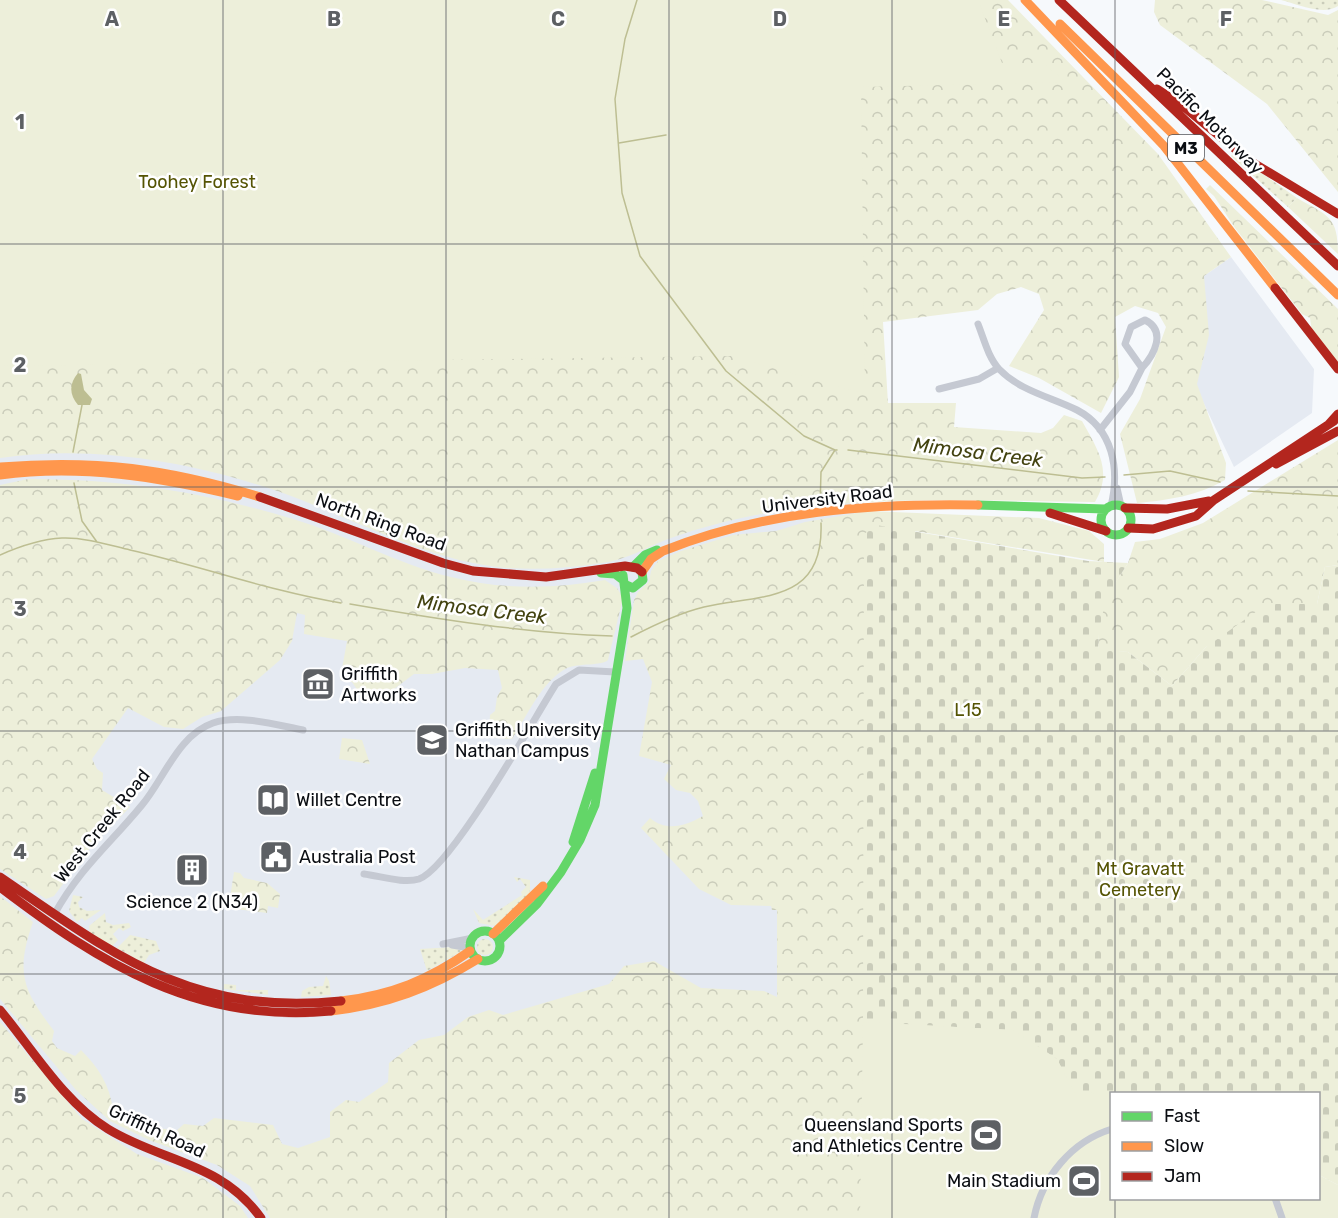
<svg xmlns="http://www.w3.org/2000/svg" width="1338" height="1218" font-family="Rubik,sans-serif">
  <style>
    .built { fill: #e5eaf2 }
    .grass { fill: url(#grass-dots) }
    .forest { fill: url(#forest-crowns) }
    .cemetery { fill: url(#cemetery-stones) }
    .park { fill: #edefda }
    .water { fill: #bdbe92 }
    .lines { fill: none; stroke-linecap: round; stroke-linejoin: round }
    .stream { stroke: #bdbe92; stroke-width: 1.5 }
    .street { stroke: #c5c9d2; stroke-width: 7 }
    .fast { stroke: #63d668; stroke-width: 9 }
    .slow { stroke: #ff974d; stroke-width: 9 }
    .jam { stroke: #b3261e; stroke-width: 9 }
    .grid { fill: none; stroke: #5d6064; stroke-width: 1.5; stroke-opacity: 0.55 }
    .labels { text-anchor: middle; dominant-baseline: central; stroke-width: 5; stroke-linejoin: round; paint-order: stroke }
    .shield { fill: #fff; stroke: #545659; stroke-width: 1.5 }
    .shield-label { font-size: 16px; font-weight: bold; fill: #0a0d12 }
    .street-label { font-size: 18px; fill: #0a0d12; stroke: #fff }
    .park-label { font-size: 18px; fill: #555404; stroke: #fff }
    .poi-label { font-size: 18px; fill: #0a0d12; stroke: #fff; text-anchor: start }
    .water-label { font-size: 20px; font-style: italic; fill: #434311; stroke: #fff }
    .grid-label { font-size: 20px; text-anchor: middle; font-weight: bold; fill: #5d6064; stroke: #fff; stroke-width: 5; stroke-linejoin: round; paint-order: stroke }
  </style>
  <defs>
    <pattern id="grass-dots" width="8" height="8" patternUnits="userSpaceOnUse" patternTransform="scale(1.5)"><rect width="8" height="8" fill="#edefda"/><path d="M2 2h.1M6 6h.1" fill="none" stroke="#caccba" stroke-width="1.8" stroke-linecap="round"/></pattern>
    <pattern id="forest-crowns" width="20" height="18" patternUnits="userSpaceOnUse" patternTransform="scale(1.5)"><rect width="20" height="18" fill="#edefda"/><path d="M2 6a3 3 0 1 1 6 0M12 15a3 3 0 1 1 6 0" fill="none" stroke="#caccba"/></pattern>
    <pattern id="cemetery-stones" width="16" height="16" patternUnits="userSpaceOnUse" patternTransform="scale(1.5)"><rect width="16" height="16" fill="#edefda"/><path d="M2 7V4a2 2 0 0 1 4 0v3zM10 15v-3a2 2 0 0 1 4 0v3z" fill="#caccba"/></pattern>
  </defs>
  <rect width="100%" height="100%" fill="#f6f9fc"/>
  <!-- built -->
  <path class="built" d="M1231,257L1314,369L1312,413L1234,467L1196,387L1204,276Z
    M0,366L865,394L860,1218H0Z"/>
  <!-- grass -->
  <path class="grass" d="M1281,0H1338V6C1323,16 1297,4 1281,0Z
    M1233,153L1297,198L1288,207L1231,156Z
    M514,877L530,880V893L495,926L479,923L473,909L483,920L522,895L521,892L526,887L520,879L517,882Z
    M73,895L83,897L78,902L79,907L87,911L101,910L85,921L82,918L77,922L69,911Z
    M105,913L106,922L113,925L129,923L131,927L123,931L119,928L113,934L118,940L112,946L90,933L89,926Z
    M130,935L156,941L160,951L149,955L144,963L117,948Z
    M477 947a8 8 0 1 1 16 0a8 8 0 1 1-16 0Z
    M453,947L462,951L427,971L420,949Z
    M326,976L329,981L331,995L301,997L302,991L309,987L323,986Z
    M224,984L236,985V990H268V995L224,989Z"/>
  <!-- forest -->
  <path class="forest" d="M0,0H1008L1158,154L1231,257L1204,276L1209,335L1197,384L1226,463L1225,480C1197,496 1169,500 1137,503L1120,434L1140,399L1166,327L1158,313L1135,306L1115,317L1119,377L1101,413L1039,378L1009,366L1044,310L1039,294L1021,287L997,294L978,310L883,322L888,403H956L954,427L1041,433L1053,428L1064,415L1082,421C1098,450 1113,471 1095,502C991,501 884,495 780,511C744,516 705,526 671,538C648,546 627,560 602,563C571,568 539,570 507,568C439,563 367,526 304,501C212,465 99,443 0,458Z
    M1155,0H1262L1328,15L1338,10V192L1267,104L1160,25L1154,12Z
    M1210,185L1338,309V364L1312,332L1310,318L1302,314L1235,228L1214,196L1206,189Z
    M1297,198C1328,216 1338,216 1338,254L1288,207Z
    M1338,440V565L1325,567L1317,604L1206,647L1172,686L1128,652L1098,650L1099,618L1109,593L1128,563L1135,542L1160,539L1203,523Z
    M28,479C121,479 204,492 293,519C347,535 397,564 451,577C502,590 554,589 605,580L617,588L623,598L608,660C603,666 578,663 567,668C542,681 527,716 512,739L495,738L489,733L490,715L495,711L497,697L502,688L498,670L465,668L432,674H414L386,695L358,691L352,682L340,680L347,641L304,634L305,615L297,613L292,641L280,660L221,711L202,717L183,729L164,727L128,708L92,759L97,769L103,773L102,790L130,807L90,848L54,896L46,899L0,869V485Z
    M869,511L1039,518L1089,531L1104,544V562L915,531L1112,1094L1111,1119L871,1218H270L250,1186L217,1165L149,1140L110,1121L76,1090L0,999V896L33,922C15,973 23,990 54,1031L52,1041L57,1048L75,1056L81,1050C98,1067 110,1085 113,1110L131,1117L142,1125L176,1131L184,1124L203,1126L214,1118L273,1125L282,1144L298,1148L330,1137V1112L346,1100L359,1102L388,1082L389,1063L419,1040L444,1035L468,1017L489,1010L503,1015L609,984L624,966L654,961L701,988L764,991L777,997V910H772L771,906L731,905L699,889L641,828L650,818C666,832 686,826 703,816L698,801L690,793L676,790L664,779L671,765L639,756L652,682L643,659L625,661L634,600L638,592L649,582L651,571L658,561L681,551L733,535L776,531L805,522Z
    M342,738L362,740L370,764L339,759Z
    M234,872L240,873L244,878L267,883L280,894L278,908L268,906L267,913L236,909L230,898Z
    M0,1022L82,1119L137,1154L203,1178L240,1206L248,1218H0Z"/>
  <!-- cemetery -->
  <path class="cemetery" d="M876,525L1088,561L1128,563C1107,596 1100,610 1098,649L1128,652L1172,686L1206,647L1267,604H1317L1325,567L1338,565V1185L1319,1175L1318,1094L1074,1092L1057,1059L1013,1030L863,1022L864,534Z"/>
  <!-- park -->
  <path class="park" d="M0,0H978L1002,63H1043L1066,82L861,87L865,394L731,356L0,366Z
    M863,1022L1013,1030L1057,1059L1074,1092L1111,1094L1112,1198H1318L1319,1175L1338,1185V1218H860Z"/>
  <!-- water -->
  <path class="water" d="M78,373L81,374L84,390L92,399L90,405H78C69,394 69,384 78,373Z"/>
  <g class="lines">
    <!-- stream -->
    <path class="stream" d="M637,0L625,39L615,99L622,193L640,256L726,371L804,436L835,450
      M619,143L666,135
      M848,450L1082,478L1105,477
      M73,452L82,405
      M1124,475L1170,471L1220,482
      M74,483L82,521L97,542
      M1248,491L1338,496
      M820,507L821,472L835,450H837
      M0,555C18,547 43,539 62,538C84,537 109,545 130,550C201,566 269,591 341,603
      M350,604C437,619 524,633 612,636
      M631,637C654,625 679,613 704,607C762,594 824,604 821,523"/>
    <!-- street -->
    <path class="street" d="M978,324C984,339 988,357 999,369C1020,391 1051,397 1077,410C1113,429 1120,469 1111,506
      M939,389L979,379L998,368
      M1100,430L1130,392L1142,368L1125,344L1131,327L1145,320C1167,331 1154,355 1142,368
      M1117,488L1121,506
      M364,874C380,876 404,884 419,879C452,867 533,720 556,684L579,670L615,672
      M54,915C79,869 110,844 142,805C164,779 178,735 213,723C240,714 276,725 303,730
      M443,944L473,938
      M452,945L470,948
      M1275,1198L1282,1218
      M1034,1218C1042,1177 1072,1141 1112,1129"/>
    <!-- fast -->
    <path class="fast" d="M978,505L1105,509
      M1101 520a15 15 0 1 1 30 0a15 15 0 1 1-30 0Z
      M633,567L645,555L657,550
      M601,573L615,574L623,580
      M626,585L633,588L643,580L642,572
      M573,842L595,773
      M470 946a15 15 0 1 1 30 0a15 15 0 1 1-30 0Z
      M499,941L537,904L561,872L580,840L595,805L627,608L623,575"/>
    <!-- slow -->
    <path class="slow" d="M1025,0L1164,146L1275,288
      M1060,24L1338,295
      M0,467C97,459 168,469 260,497
      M0,475C81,464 159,477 238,496
      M642,572L651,559L663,551C763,511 871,503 978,505
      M493,934L543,886
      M341,1001C391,995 429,980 470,951
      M331,1011C386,1005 431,988 478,959"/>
    <!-- jam -->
    <path class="jam" d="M1059,0L1338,266
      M1157,89L1183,106L1250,161L1338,214
      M1275,288L1338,369
      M1329,424L1338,414
      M1276,464L1338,431
      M260,497L443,563L473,571L546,577L625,566L637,568L642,572
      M1125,508L1167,509L1209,501
      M1050,513L1106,531
      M1128,528L1153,529L1196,516L1214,500L1334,421
      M0,877C116,956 191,1016 341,1001
      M0,887C101,964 198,1024 331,1011
      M0,1010C33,1050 64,1102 108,1129C162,1162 221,1162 261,1218"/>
  </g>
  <!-- grid -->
  <path class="grid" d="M223,0V1218M446,0V1218M669,0V1218M892,0V1218M1115,0V1094M0,244H1338M0,487H1338M0,731H1338M0,974H1338M1115,1198V1218"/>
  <!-- icons -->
  <defs>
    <g id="museum-square" transform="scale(1.725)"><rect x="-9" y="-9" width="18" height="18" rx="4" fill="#5d6064" stroke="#fff"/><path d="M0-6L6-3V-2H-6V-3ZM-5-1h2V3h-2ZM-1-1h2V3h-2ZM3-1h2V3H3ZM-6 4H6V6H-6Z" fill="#fff"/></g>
    <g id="university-square" transform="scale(1.725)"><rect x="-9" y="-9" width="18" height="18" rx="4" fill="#5d6064" stroke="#fff"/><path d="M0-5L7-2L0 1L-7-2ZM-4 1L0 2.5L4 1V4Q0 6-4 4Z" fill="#fff"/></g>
    <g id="library-square" transform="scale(1.725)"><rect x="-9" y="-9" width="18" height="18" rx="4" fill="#5d6064" stroke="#fff"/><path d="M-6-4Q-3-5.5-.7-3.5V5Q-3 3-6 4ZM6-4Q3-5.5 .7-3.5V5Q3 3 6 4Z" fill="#fff"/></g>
    <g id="civic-square" transform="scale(1.725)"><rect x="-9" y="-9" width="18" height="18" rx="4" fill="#5d6064" stroke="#fff"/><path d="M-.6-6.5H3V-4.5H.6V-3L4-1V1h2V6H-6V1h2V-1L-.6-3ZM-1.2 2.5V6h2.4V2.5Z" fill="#fff"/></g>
    <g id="building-square" transform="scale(1.725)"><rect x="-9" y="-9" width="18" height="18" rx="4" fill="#5d6064" stroke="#fff"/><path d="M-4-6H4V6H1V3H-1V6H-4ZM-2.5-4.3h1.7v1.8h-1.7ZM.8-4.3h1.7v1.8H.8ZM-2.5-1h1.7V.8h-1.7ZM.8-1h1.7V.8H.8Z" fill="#fff"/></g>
    <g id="stadium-square" transform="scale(1.725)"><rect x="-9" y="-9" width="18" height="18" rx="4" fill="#5d6064" stroke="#fff"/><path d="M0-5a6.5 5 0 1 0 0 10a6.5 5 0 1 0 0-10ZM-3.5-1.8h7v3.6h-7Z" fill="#fff"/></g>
  </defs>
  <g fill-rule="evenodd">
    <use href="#museum-square" x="318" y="684"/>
    <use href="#university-square" x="432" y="740"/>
    <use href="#library-square" x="273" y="800"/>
    <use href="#civic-square" x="276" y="857"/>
    <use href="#building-square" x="192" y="870"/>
    <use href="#stadium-square" x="986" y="1135"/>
    <use href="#stadium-square" x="1084" y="1181"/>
  </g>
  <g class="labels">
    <!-- shield labels -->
    <rect class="shield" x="1168" y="135" width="36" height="26" rx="4.5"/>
    <g class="shield-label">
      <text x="1186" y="148">M3</text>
    </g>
    <!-- street labels -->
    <g class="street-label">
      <text transform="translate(1210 121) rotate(45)">Pacific Motorway</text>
      <text transform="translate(827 499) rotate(-7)">University Road</text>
      <text transform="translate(381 522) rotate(20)">North Ring Road</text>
      <text transform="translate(102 826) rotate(-51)">West Creek Road</text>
      <text transform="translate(157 1131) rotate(25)">Griffith Road</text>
    </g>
    <!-- park labels -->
    <g class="park-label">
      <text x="197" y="182">Toohey Forest</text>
      <text x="968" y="710">L15</text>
      <text x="1140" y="869">Mt Gravatt<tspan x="1140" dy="21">Cemetery</tspan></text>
    </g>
    <!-- poi labels -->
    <g class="poi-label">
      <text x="341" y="674">Griffith<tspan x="341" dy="21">Artworks</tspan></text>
      <text x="455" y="730">Griffith University<tspan x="455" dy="21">Nathan Campus</tspan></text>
      <text x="296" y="800">Willet Centre</text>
      <text x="299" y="857">Australia Post</text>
      <text x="192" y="902" text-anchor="middle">Science 2 (N34)</text>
      <text x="963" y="1125" text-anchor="end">Queensland Sports<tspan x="963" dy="21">and Athletics Centre</tspan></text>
      <text x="1061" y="1181" text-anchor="end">Main Stadium</text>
    </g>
    <!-- water labels -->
    <g class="water-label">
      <text transform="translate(978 452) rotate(7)">Mimosa Creek</text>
      <text transform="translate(482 609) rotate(7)">Mimosa Creek</text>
    </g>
  </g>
  <g class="grid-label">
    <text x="112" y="26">A</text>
    <text x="334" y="26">B</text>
    <text x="558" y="26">C</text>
    <text x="780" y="26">D</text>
    <text x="1004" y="26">E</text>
    <text x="1226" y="26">F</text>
    <text x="20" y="129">1</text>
    <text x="20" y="372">2</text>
    <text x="20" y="616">3</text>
    <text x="20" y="859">4</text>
    <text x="20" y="1103">5</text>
  </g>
  <!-- legend -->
  <rect x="1110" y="1092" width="210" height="108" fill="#ffffff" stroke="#9d9ea0" stroke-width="1.5"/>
  <rect x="1122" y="1112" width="30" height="9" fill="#63d668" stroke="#9d9ea0" stroke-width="1.5"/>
  <text x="1164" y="1122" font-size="18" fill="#0a0d12">Fast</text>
  <rect x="1122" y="1142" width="30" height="9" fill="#ff974d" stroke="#9d9ea0" stroke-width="1.5"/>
  <text x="1164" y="1152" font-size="18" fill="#0a0d12">Slow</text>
  <rect x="1122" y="1172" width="30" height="9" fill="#b3261e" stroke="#9d9ea0" stroke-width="1.5"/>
  <text x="1164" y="1182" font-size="18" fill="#0a0d12">Jam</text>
</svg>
